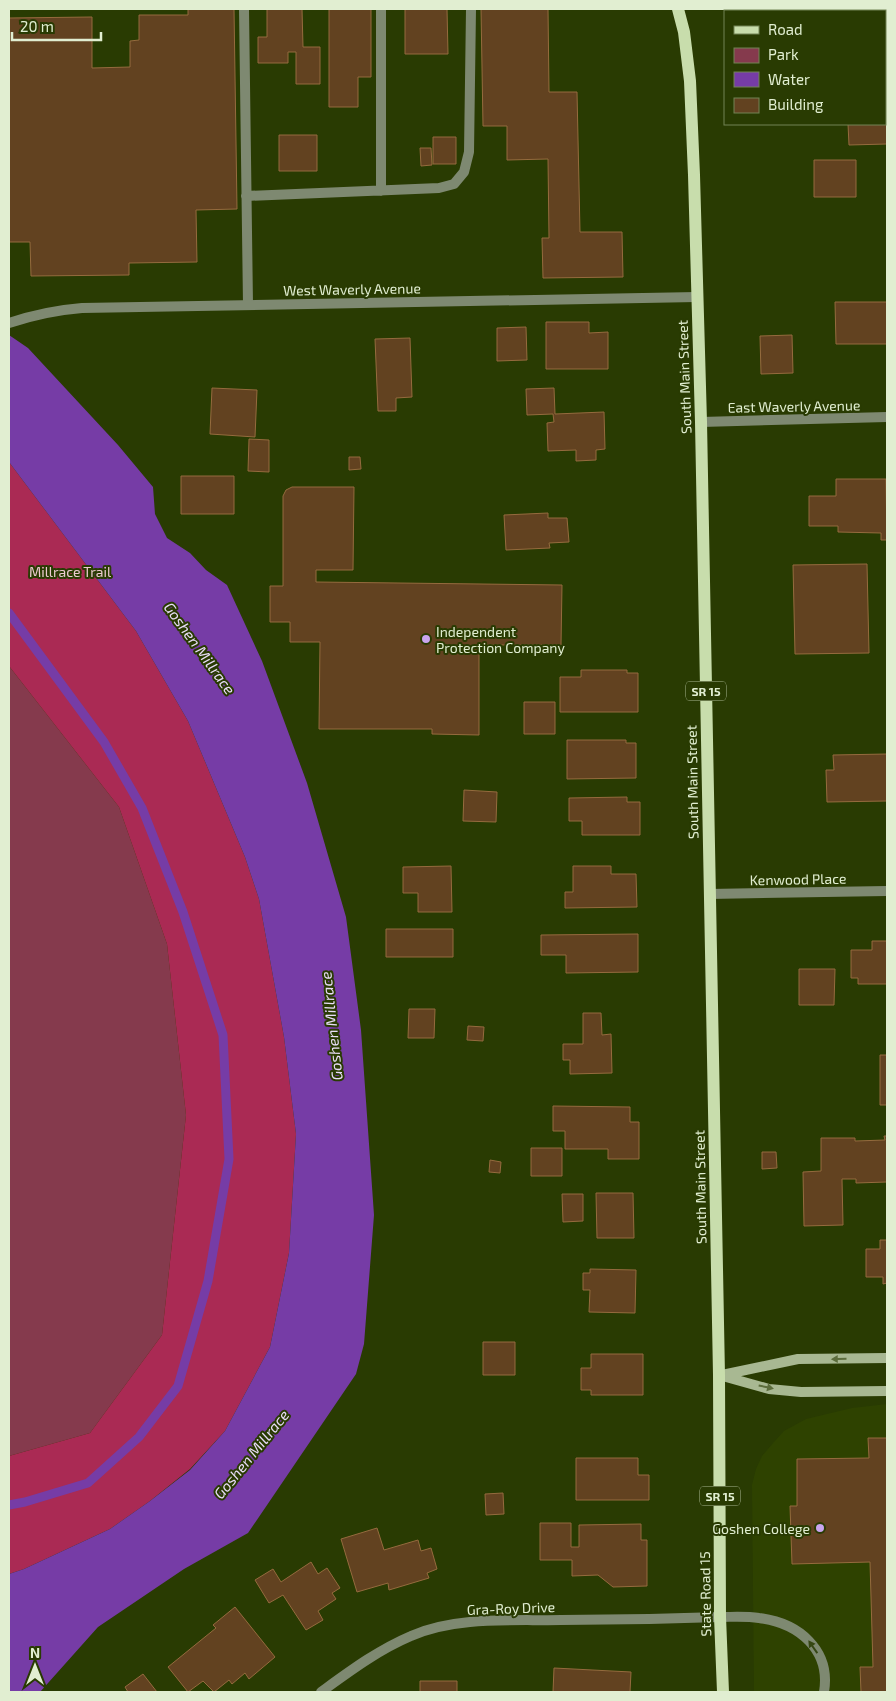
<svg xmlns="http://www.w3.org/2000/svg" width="896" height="1701" font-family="'Exo 2',sans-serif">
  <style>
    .built { fill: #2e4200 }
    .green { fill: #853a4d }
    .forest { fill: #aa2a54 }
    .water { fill: #763ca6 }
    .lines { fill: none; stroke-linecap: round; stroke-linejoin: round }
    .stream { stroke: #763ca6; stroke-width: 9 }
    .building { fill: #624220; stroke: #956b3e }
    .lane { stroke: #7e8971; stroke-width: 10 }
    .street { stroke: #7e8971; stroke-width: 10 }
    .secondary { stroke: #a8b892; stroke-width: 10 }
    .primary { stroke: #c8ddac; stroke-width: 12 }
    .oneway { fill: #5c6d3c }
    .oneway2 { fill: #364713 }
    .poi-dot { fill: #c9a5ee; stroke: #293b02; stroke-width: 2 }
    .labels { text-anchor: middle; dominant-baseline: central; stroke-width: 4; stroke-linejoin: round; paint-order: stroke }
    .shield { fill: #293b02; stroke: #aab893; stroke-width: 1 }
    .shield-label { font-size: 12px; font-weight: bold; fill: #e1eed1 }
    .street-label { font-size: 14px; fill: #e1eed1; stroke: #293b02 }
    .park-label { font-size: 14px; fill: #edcbd1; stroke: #293b02 }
    .poi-label { font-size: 14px; fill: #e1eed1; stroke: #293b02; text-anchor: start }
    .water-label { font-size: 15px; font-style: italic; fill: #e9ddf8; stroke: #293b02 }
  </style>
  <rect width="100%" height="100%" fill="#293b02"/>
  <!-- built -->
  <path class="built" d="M887,1404V1692H754L752,1485L756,1469L762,1456L774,1442L784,1431L806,1419L852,1408Z"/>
  <!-- green -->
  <path class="green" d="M9,666L119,807L167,944L186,1115L162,1335L90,1433L9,1456Z"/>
  <!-- forest -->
  <path class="forest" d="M9,462L136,631L188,721L245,857L259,899L284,1037L296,1134L289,1253L270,1347L225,1431L190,1469L150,1501L110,1529L24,1569L9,1574V1456L90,1433L162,1335L186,1115L167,944L119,807L9,666Z"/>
  <!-- water -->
  <path class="water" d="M9,335L28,348L118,445L153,487L155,514L167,538L190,553L206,570L227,585L262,661L307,783L346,917L361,1030L374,1215L364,1344L356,1374L248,1533L184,1569L98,1627L40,1692H9V1574L24,1569L110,1529L150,1501L190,1470L225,1431L270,1347L289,1253L296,1134L284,1037L259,899L245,857L188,721L136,631L9,462Z"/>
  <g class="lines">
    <!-- stream -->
    <path class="stream" d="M9,613L104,742L142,808L183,912L223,1035L229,1159L208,1281L178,1386L139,1437L88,1483L25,1502L9,1505"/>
  </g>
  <!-- building -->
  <path class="building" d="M188,9H234L237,209L196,210L197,262L129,263V275L31,276L30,242H9V18L92,17V68L130,67V41L139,40V15H188Z
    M267,9H302L303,47H320V84H296V52H288V63H258V37H267Z
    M329,9H371V77H358V107H329Z
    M405,9H447L448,54H405Z
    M481,9H548L549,92H577L580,232H622L623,277L543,278L542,238H549L548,159L507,160V126H483Z
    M885,24H887V54H885Z
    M885,99H887V144L849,145L848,124H885Z
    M279,135H317V171H279Z
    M433,137H456V164H433Z
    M420,148H431L432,165L421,166Z
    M814,160H856V197H814Z
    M835,302H887V344H836Z
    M546,322H589V333L608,332V369H546Z
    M526,327L527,360L497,361V328Z
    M792,335L793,373L761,374L760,336Z
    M410,338L412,397L396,398V411H378L375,339Z
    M212,388L257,390L255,437L210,434Z
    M554,388L555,414L604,412L605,449L596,450V460L576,461V450L548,451L547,423L554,422L553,414L527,415L526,389Z
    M249,439L269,440V472L248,471Z
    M349,457H360L361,469L349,470Z
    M181,476H234V514H181Z
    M836,479H886L887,540H881V533L838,532V526H809V496H836Z
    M292,487H354L353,570H316V582L562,585L561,645H479V735L432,734V729H319L320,642H290V622H270V586H283V496L286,490Z
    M548,513V518H567L569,542L549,543L550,548L506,550L504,515Z
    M867,564L869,653L795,654L793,565Z
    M581,670H627V673H638V712H560V677H581Z
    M524,702H555V734H524Z
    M567,740H626V743H636V778L567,779Z
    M887,754V801L827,802L826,770H834L833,755Z
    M464,790L497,792L496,822L463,821Z
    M627,797V802H640V835H582V821H569V798Z
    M451,866L452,912H418V893H403V867Z
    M573,866H611V874H636L637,907L565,908V892H573Z
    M386,929H453V957H386Z
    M638,934V972L566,973V955H541V935Z
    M872,941H887V984H858V978H851V950H872Z
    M799,969H835L834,1005H799Z
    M409,1009H435L434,1038H408Z
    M583,1013H601L602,1035L611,1034L612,1073L570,1074V1060H563V1044H583Z
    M468,1026L484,1027L483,1041L467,1040Z
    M880,1055H887V1105H880Z
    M553,1106L630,1107V1122H639V1159H608V1149H565V1131H553Z
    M884,1136H887V1182L856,1183V1179H842L843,1225L804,1226L803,1172L821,1171V1138H855V1141L885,1140Z
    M531,1148H562V1176H531Z
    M762,1152H776L777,1168L762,1169Z
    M490,1160L501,1162L500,1173L489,1172Z
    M596,1193H633L634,1238H597Z
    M562,1194H583V1221L563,1222Z
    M880,1240H887V1283L883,1284V1277H866V1249H880Z
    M590,1269L636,1270L635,1313L589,1312L590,1290H583V1273H590Z
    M483,1342H515V1375H483Z
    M591,1354H643V1395H591V1390H581V1368H591Z
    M868,1438H887V1692H861L860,1667H873L870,1562L792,1564L790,1506H797V1459L869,1458Z
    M576,1458H638V1475H649V1500H576Z
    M503,1493L504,1514L486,1515L485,1494Z
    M540,1523H571V1547H579V1525L641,1524V1540H647V1586L613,1587L598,1575L572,1576V1560H540Z
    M377,1528L384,1550L418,1540L421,1551L431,1548L437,1569L427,1573L429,1578L389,1590L388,1583L357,1592L341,1539Z
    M311,1562L318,1574L327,1568L340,1588L332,1593L336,1599L318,1611L323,1620L306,1630L283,1595L269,1603L255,1580L273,1569L281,1582Z
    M235,1607L275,1657L249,1679L245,1673L232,1684L229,1680L214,1692L203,1681L188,1692L168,1667L216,1628L213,1625Z
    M554,1668L631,1672L630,1692H553Z
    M143,1674L157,1692H128L125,1687Z
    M420,1681H457V1692H420Z"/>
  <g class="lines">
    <!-- lane -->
    <path class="lane" d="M244,9L248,305
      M381,191V9
      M246,196L439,188L454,184L464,172L469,152L471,9
      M720,1617C733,1617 746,1616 759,1618C799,1623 831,1650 824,1692"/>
    <!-- street -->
    <path class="street" d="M9,323C33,315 57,310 82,308L697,297
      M701,422L887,417
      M709,894L887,891
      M321,1692C350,1671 378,1650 411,1636C455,1616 514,1621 561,1620C614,1620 667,1619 720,1617"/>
    <!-- secondary -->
    <path class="secondary" d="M719,1375L769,1389L801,1392L887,1391
      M722,1375L798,1359L887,1358"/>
    <!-- primary -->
    <path class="primary" d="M678,9L684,32L690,81L694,175L701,422L719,1375L720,1617L723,1692"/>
  </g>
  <!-- one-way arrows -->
  <defs><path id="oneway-solid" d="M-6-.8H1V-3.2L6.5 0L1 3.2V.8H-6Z" transform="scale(1.25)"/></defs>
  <g class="oneway">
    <use href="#oneway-solid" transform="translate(839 1359) rotate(179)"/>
    <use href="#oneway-solid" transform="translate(766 1387) rotate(12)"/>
  </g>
  <use class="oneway2" href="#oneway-solid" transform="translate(813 1647) rotate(-125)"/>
  <!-- markers -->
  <g class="poi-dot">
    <circle cx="426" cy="639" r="5"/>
    <circle cx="820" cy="1528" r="5"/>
  </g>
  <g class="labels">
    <!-- shield labels -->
    <g class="shield">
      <rect x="686" y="681.5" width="40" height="19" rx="4"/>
      <rect x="700" y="1486.5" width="40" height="19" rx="4"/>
    </g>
    <g class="shield-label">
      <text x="706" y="691">SR 15</text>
      <text x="720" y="1496">SR 15</text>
    </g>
    <!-- street labels -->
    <g class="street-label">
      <text transform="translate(352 289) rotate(-1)">West Waverly Avenue</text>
      <text transform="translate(684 377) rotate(-92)">South Main Street</text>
      <text transform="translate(794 406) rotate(-1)">East Waverly Avenue</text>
      <text transform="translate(692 782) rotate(-91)">South Main Street</text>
      <text transform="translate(798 879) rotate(-1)">Kenwood Place</text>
      <text transform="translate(700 1187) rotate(-91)">South Main Street</text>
      <text transform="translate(705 1594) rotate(-91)">State Road 15</text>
      <text transform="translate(511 1608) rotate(-2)">Gra-Roy Drive</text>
    </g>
    <!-- park labels -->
    <g class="park-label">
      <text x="70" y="571">Millrace Trail</text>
    </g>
    <!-- poi labels -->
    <g class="poi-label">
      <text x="436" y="631">Independent<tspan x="436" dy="16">Protection Company</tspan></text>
      <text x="810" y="1528" text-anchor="end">Goshen College</text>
    </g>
    <!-- water labels -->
    <g class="water-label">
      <text transform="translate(200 648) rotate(54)">Goshen Millrace</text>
      <text transform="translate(331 1026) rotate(-96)">Goshen Millrace</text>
      <text transform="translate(251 1454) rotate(-51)">Goshen Millrace</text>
    </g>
  </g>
  <!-- border -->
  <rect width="896" height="1701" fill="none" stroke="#e1eed1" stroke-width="20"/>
  <!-- legend -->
  <rect x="724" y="10" width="162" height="115" fill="#293b02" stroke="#738355"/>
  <rect x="734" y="26" width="25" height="8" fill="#c8ddac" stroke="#738355"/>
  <text x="768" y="35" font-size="15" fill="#e1eed1">Road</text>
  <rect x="734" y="48" width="25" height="15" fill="#853a4d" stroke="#738355"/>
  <text x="768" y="60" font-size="15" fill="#e1eed1">Park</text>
  <rect x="734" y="72" width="25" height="15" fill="#763ca6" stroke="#738355"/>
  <text x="768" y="85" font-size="15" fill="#e1eed1">Water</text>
  <rect x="734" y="98" width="25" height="15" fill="#624220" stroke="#738355"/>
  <text x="768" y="110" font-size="15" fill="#e1eed1">Building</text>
  <!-- north arrow -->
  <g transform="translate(35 1666)" stroke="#293b02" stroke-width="4" paint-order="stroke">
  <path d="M0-4L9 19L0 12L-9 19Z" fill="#e1eed1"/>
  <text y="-8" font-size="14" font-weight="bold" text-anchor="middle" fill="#e1eed1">N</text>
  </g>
  <!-- scale -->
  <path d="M12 32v8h89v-8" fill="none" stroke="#e1eed1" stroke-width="2.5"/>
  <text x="20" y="32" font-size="15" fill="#e1eed1" stroke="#293b02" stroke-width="4" paint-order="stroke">20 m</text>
</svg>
